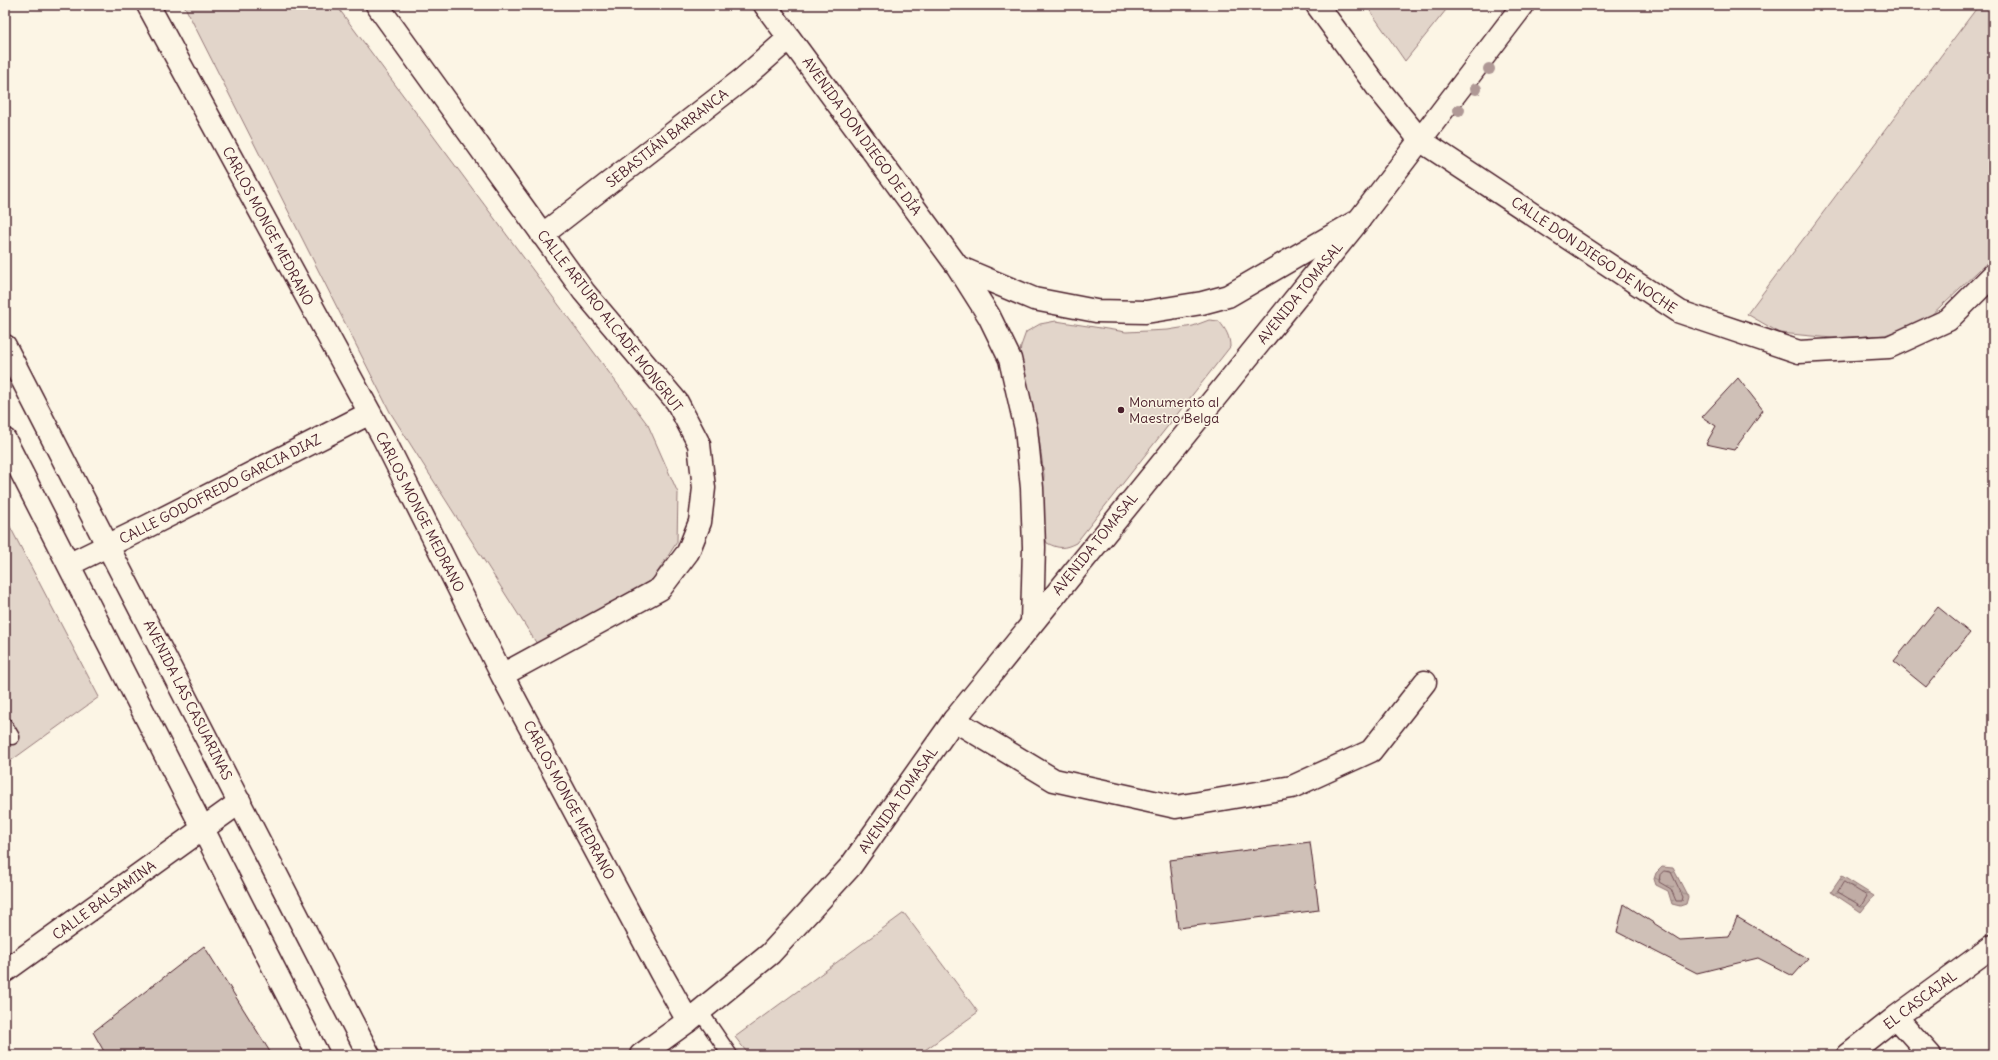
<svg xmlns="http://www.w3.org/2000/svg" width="1998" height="1060" font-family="Delius,sans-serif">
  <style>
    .green { fill: #e2d5ca; stroke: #967a7a }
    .water { fill: url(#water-ripples); stroke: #917474 }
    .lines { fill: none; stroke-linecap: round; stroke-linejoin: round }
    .shore { stroke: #79575c; stroke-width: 1 }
    .building { fill: #cfc0b7; stroke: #4a1f2b }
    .service-casing { stroke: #4a1f2b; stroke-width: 17 }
    .minor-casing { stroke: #4a1f2b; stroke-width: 25 }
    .tertiary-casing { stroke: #4a1f2b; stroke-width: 25 }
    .service { stroke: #fcf5e5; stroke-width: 14 }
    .minor { stroke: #fcf5e5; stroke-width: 22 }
    .tertiary { stroke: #fcf5e5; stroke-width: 22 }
    .tree { fill: #af9895 }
    .poi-dot { fill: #4a1f2b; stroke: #fcf5e5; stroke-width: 1.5 }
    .labels { text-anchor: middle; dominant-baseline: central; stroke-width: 3; stroke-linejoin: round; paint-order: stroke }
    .street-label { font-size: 14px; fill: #4a1f2b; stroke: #fcf5e5 }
    .poi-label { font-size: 14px; fill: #4a1f2b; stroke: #fcf5e5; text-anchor: start }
  </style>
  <defs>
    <pattern id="water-ripples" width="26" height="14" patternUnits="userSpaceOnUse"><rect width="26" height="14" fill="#c0aca5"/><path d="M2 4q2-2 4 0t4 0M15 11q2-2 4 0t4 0" fill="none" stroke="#9e8b87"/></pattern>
  </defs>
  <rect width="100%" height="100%" fill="#fcf5e5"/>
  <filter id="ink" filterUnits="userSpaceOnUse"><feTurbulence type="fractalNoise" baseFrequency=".025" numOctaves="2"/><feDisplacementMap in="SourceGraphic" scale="8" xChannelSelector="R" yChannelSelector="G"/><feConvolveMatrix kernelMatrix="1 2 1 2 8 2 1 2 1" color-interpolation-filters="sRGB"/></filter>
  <g filter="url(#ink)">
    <!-- green -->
    <path class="green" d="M184,5H336L648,425L678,493L677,542L653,579L537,644L390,412Z
      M1366,5H1450L1405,61Z
      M1979,5H1993V257L1926,320L1885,335L1832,338L1780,333L1747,314Z
      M1209,320L1219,321C1226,330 1230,336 1230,347L1076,543C1064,549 1059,549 1047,543L1041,527L1044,475L1039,438L1032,402L1019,360L1021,346L1026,332L1040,324L1056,321L1126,332L1168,330L1193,326Z
      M5,517L99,697L5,765Z
      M904,913L978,1012L918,1055H749L735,1037Z"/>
    <!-- water -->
    <path class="water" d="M1662,867L1673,868L1688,897L1686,904L1680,906L1672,904L1668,891L1656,885L1654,879L1656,873Z
      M1842,876L1874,896L1861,912L1831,892Z"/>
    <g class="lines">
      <!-- shore -->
      <path class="shore" d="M1664,871L1671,872L1683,897L1682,901H1676L1671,889L1659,882L1660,875Z
        M1844,882L1867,896L1861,906L1838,892Z"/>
    </g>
    <!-- building -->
    <path class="building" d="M1738,378L1763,410L1734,450L1706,444L1716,426L1702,417Z
      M1938,607L1970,633L1926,687L1894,661Z
      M1310,842L1319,910L1178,928L1170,860Z
      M1624,904L1680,940L1729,937L1737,917L1808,959L1793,976L1758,958L1697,973L1617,932Z
      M204,946L272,1055H106L93,1032Z"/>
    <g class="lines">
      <!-- service casing -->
      <g class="service-casing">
        <path id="service" d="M5,725L12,737
          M700,1011L730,1055"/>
      </g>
      <!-- minor casing -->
      <g class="minor-casing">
        <path id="minor" d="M148,5L383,437L502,675L661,973L688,1021
          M377,5L584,292L677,402L699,444L704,488L700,522L688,552L660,589L502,675
          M765,5L958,267L989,316L1010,359L1026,429L1032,488L1034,547L1032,622
          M1317,5L1377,87L1420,140L1680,312L1799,352L1889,347L1948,320L1993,275
          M542,235L744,78L789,38
          M958,267L1034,299L1096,311L1146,312L1202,303L1228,296L1359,220
          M70,564L148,526L370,413
          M954,720L1054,780L1176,807L1292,787L1371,751L1425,682
          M5,971L240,802
          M1896,1017L1930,1055
          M1848,1055L1896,1017L1993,946"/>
      </g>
      <!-- tertiary casing -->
      <g class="tertiary-casing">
        <path id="tertiary" d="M5,346L369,1055
          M5,440L318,1055
          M641,1055L688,1021L770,954L850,867L954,720L1359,220L1523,5"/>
      </g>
      <!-- service -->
      <use href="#service" class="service"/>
      <!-- minor -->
      <use href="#minor" class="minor"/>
      <!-- tertiary -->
      <use href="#tertiary" class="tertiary"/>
    </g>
    <!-- trees -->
    <g class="tree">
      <circle cx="1489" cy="69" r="6"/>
      <circle cx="1476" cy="89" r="6"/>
      <circle cx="1459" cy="110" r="6"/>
    </g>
  </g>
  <!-- markers -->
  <circle class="poi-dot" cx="1121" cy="410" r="4"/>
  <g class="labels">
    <!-- street labels -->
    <g class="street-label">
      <text transform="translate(862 136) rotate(54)">AVENIDA DON DIEGO DE DÍA</text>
      <text transform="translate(667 138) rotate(-38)">SEBASTIÁN BARRANCA</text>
      <text transform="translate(268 226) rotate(62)">CARLOS MONGE MEDRANO</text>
      <text transform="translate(1594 255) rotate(34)">CALLE DON DIEGO DE NOCHE</text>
      <text transform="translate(1300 293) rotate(-51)">AVENIDA TOMASAL</text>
      <text transform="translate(610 321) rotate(52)">CALLE ARTURO ALCADE MONGRUT</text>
      <text transform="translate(220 489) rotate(-27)">CALLE GODOFREDO GARCIA DIAZ</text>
      <text transform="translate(420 512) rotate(63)">CARLOS MONGE MEDRANO</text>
      <text transform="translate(1095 544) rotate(-51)">AVENIDA TOMASAL</text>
      <text transform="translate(188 700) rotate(63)">AVENIDA LAS CASUARINAS</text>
      <text transform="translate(569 800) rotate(62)">CARLOS MONGE MEDRANO</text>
      <text transform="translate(898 800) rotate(-55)">AVENIDA TOMASAL</text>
      <text transform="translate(104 900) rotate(-36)">CALLE BALSAMINA</text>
      <text transform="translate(1920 1000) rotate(-37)">EL CASCAJAL</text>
    </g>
    <!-- poi labels -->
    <g class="poi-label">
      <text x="1129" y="402">Monumento al<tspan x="1129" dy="16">Maestro Belga</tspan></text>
    </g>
  </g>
  <!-- margin -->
  <rect width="1998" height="1060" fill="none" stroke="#fcf5e5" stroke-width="20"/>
  <rect x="10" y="10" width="1978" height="1040" fill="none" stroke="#4a1f2b" stroke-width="1.5" filter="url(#ink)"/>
</svg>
